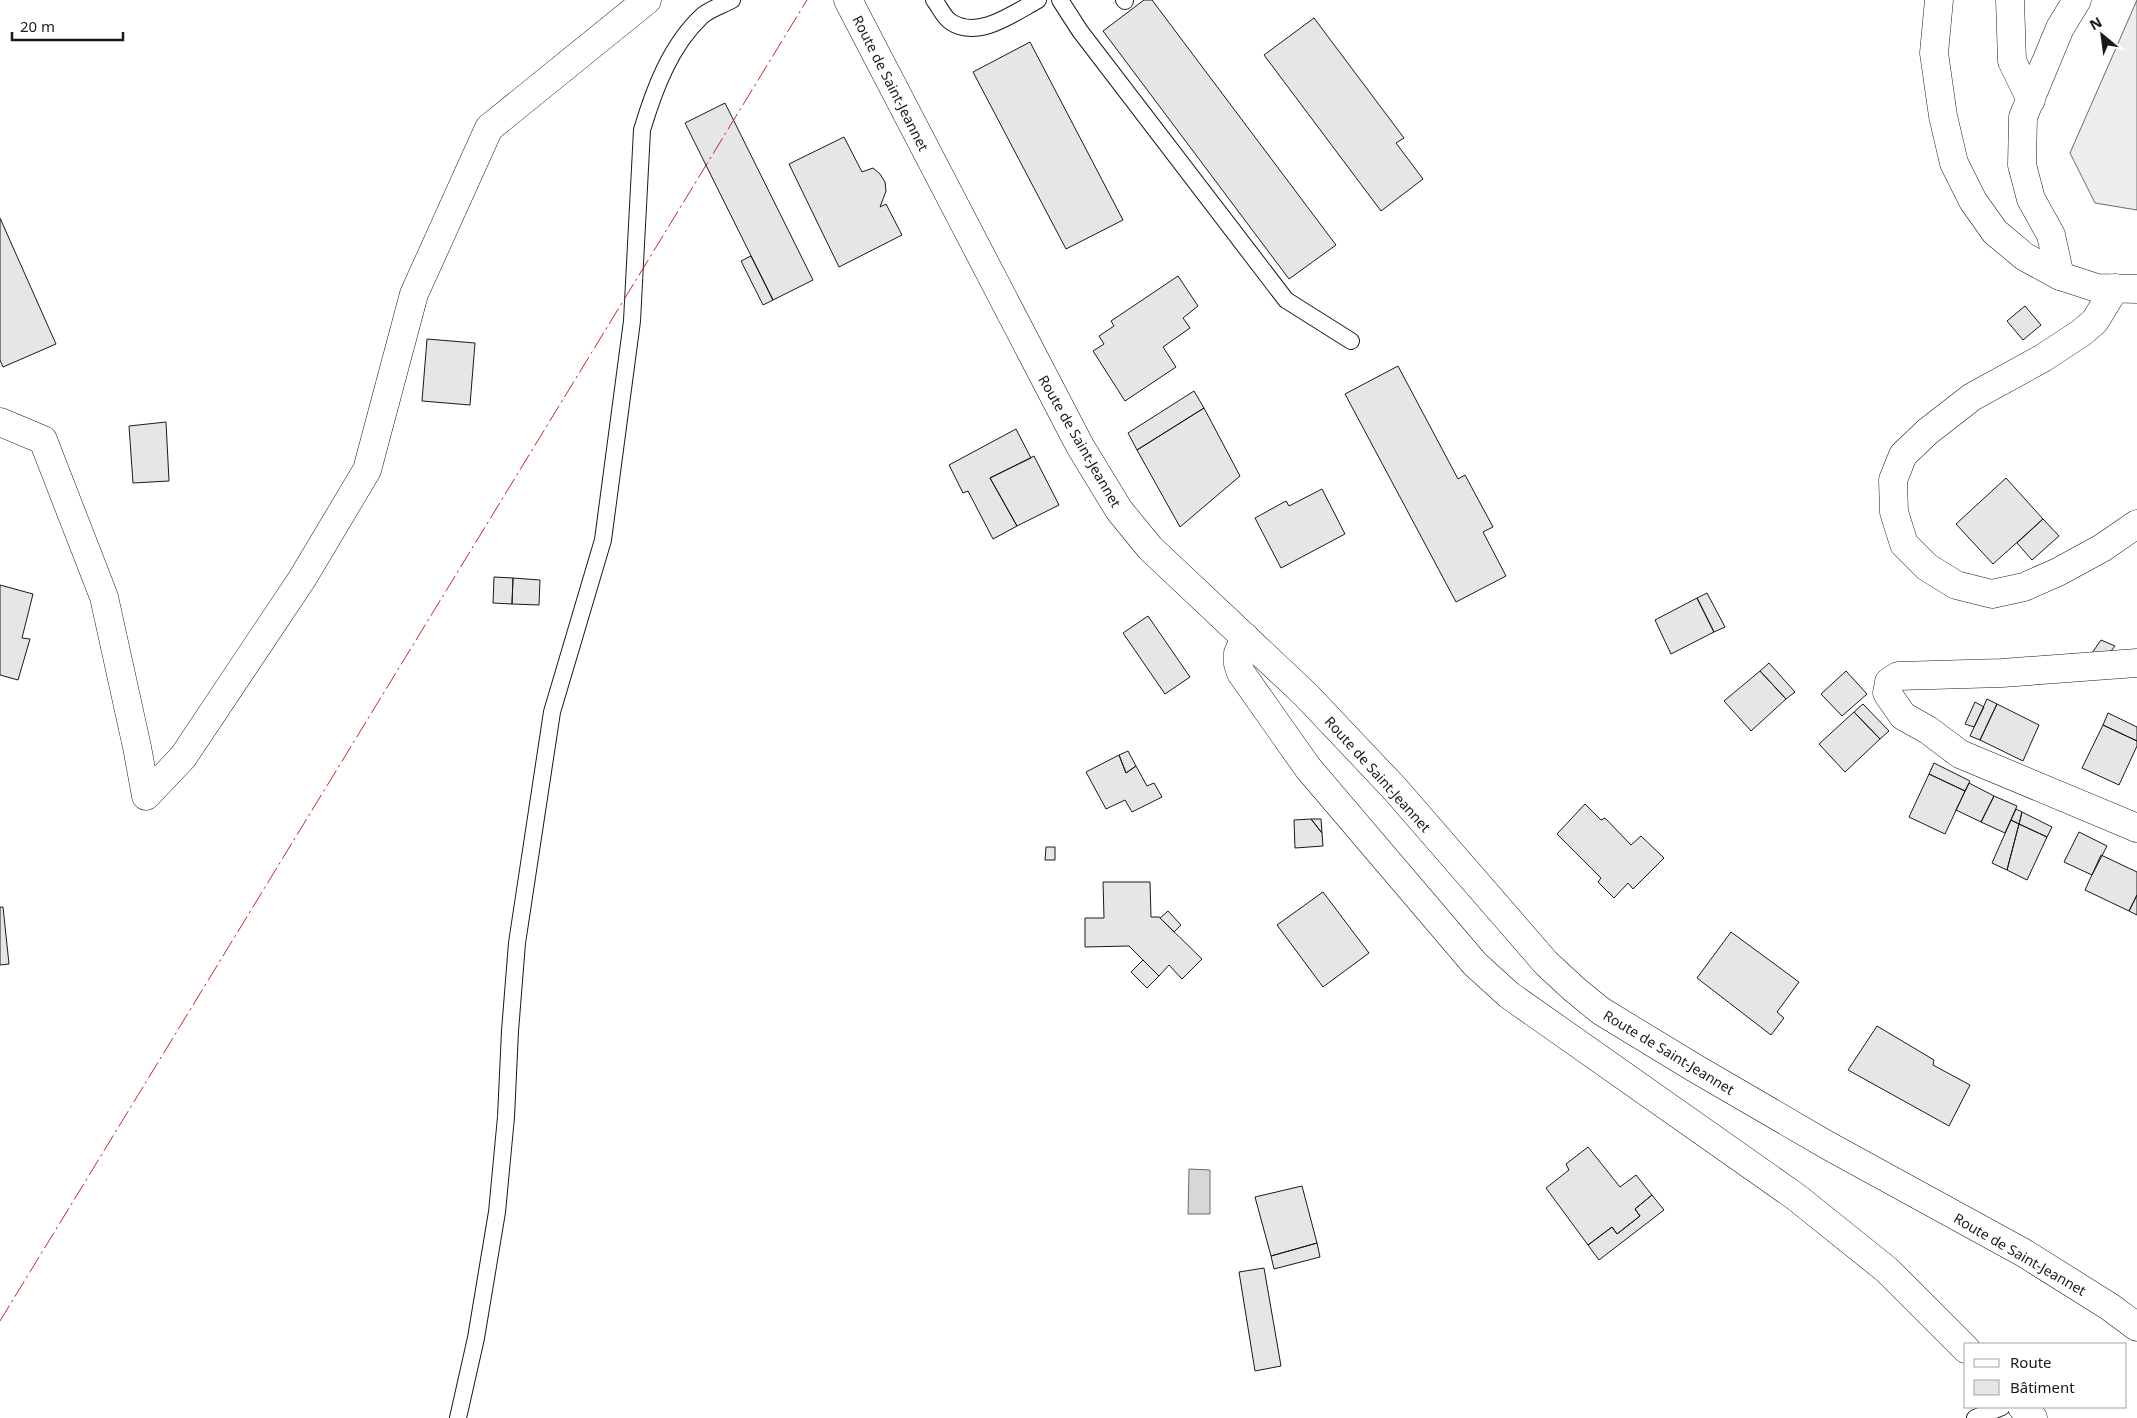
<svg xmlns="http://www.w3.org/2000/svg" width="2137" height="1418" font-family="'Noto Sans',sans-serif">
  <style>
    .built { fill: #ededed; stroke: #6a6a6a }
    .water { fill: #d7d7d7; stroke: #6a6a6a }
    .building { fill: #e6e6e6; stroke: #1a1a1a }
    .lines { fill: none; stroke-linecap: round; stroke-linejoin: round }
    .lane-casing { stroke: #1a1a1a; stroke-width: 18 }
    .street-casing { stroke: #1a1a1a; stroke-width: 29 }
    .secondary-casing { stroke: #1a1a1a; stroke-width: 29 }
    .lane { stroke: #fff; stroke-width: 16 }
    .street { stroke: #fff; stroke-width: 28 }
    .secondary { stroke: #fff; stroke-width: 28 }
    .power { stroke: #c62828; stroke-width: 1; stroke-dasharray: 18 4 2.5 4; stroke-linecap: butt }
    .labels { text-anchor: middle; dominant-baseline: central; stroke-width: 4; stroke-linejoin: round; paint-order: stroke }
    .street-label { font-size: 14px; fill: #1a1a1a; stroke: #fff }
  </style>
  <rect width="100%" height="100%" fill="#fff"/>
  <!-- built -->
  <path class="built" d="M2137,0V210L2095,203L2070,153Z"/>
  <!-- water -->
  <path class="water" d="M1189,1169L1210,1170V1214H1188Z"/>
  <!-- building -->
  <path class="building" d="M1144,0H1152L1336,245L1289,279L1103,31Z
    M1314,18L1404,138L1396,143L1423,179L1381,211L1264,55Z
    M1030,42L1123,220L1066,249L973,72Z
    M725,103L813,280L773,300L685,123Z
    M844,137L862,172L873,168L880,174L885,182L886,191L880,207L886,204L902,235L839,267L789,164Z
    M0,218L56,344L3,367L0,360Z
    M751,256L773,300L763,305L741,261Z
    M1178,276L1198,306L1183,318L1190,328L1163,347L1176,367L1125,401L1093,351L1104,344L1099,336L1114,326L1111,321Z
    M2025,306L2041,325L2023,340L2007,321Z
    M427,339L475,343L470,405L422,401Z
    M1398,366L1458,479L1465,475L1493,527L1483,532L1506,576L1456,602L1345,394Z
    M1194,391L1204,408L1137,450L1128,433Z
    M1204,408L1240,476L1180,527L1137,450Z
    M166,422L169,481L133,483L129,426Z
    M1016,429L1031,458L990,478L1017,526L993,539L968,491L963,493L949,465Z
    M1034,456L1059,505L1017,526L990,478Z
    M2006,478L2043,519L1993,564L1956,524Z
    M1322,489L1345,534L1281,568L1255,518L1286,501L1289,506Z
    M2043,519L2059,536L2032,560L2017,543Z
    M494,577L513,578L512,604L493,603Z
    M513,578L540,580L539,605L512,604Z
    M0,585L33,594L22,638L30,639L18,680L0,675Z
    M1707,593L1725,627L1714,632L1697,598Z
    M1697,598L1714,632L1671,654L1655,620Z
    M1148,616L1190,677L1165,694L1123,633Z
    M2101,640L2115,646L2108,655L2092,653Z
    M1769,663L1795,692L1786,699L1760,671Z
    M1760,671L1786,699L1751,731L1724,701Z
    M1846,671L1867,694L1842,716L1821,694Z
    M1987,699L1997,704L1980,740L1970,736Z
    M1975,702L1984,707L1974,727L1965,724Z
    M1863,704L1889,731L1880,739L1854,712Z
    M1997,704L2039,725L2023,761L1980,740Z
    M1854,712L1880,739L1845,772L1819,744Z
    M2108,713L2137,727V741L2103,725Z
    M2103,725L2137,741V746L2119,785L2082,768Z
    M1128,751L1136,766L1126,773L1119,755Z
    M1119,755L1126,773L1136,766L1147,786L1154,783L1162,797L1132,812L1125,800L1106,809L1086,772Z
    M1934,763L1970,781L1965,791L1929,774Z
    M1929,774L1965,791L1945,834L1909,817Z
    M1969,783L1994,796L1981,822L1956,810Z
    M1994,796L2017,806L2005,833L1981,822Z
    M1585,804L1601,820L1605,818L1631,845L1641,836L1664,858L1633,889L1628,883L1614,898L1598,882L1601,878L1557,834Z
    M2016,809L2022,812L2019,824L2011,820Z
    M2022,812L2052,827L2047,837L2019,824Z
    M1311,819L1322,833L1323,846L1295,848L1294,820Z
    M1311,819H1321L1322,833Z
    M2011,820L2019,824L2007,870L1992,863Z
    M2019,824L2047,837L2027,880L2007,870Z
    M2079,832L2107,846L2092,875L2064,862Z
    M1046,847H1055V860H1045Z
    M2101,855L2137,872V895L2129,911L2085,890Z
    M1103,882H1150L1151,917H1159L1202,959L1182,979L1169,965L1159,976L1129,946L1085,947V918H1104Z
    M1323,892L1369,953L1323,987L1277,925Z
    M2137,895V915L2129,911Z
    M0,907H3L9,964L0,965Z
    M1168,911L1181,925L1174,932L1160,918Z
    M1731,932L1799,982L1777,1012L1784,1018L1771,1035L1697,978Z
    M1143,960L1159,976L1147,988L1131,972Z
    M1877,1026L1934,1060L1933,1065L1970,1085L1949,1126L1848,1070Z
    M1588,1147L1620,1187L1636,1175L1652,1195L1635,1209L1640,1216L1617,1234L1612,1227L1588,1245L1546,1188L1569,1170L1566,1164Z
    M1302,1186L1317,1243L1271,1256L1255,1197Z
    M1652,1195L1664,1210L1599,1260L1588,1245L1612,1227L1617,1234L1640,1216L1635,1209Z
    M1317,1243L1320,1257L1274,1269L1271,1256Z
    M1264,1268L1281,1366L1255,1371L1239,1272Z"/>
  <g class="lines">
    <!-- lane casing -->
    <g class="lane-casing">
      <path id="lane" d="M934,0C939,6 944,18 951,22C978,40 1014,13 1038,0
        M1060,0L1080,31L1286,300L1351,341
        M1124,0L1125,1
        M458,1418L476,1338L497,1212L506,1117L510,1031L517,943L552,712L603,540L632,321L642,130C654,90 670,46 702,16C710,9 723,5 732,0
        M1975,1418L2002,1407"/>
    </g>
    <!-- street casing -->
    <g class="street-casing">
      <path id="street" d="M2010,0L2012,61L2031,100
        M2060,276L2051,235L2031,199L2022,165L2023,117L2060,28L2077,0
        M2115,288L2095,321L2081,333L2043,358L1972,397L1927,432L1903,455L1893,480L1894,512L1904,544L1927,567L1956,585L1992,594L2024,587L2058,572L2102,548L2137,524
        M0,422L43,440L104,597L137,747L146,796L183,757L302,579L367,470L414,294L489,128L647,0
        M1245,637L1238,653V664L1241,673L1308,768L1475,964L1509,995L1796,1197L1887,1270L1966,1349
        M2137,663L2002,673L1898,676L1889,682L1887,693L1903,716L1928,730L1960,754L2137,828
        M2022,1407L2033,1418"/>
    </g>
    <!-- secondary casing -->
    <g class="secondary-casing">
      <path id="secondary" d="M848,0L1080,446L1119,510L1150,548L1306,695L1395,789L1546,963L1574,989L1601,1011L1693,1067L1827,1145L2024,1253L2110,1307L2137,1327
        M1939,0L1934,53L1943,116L1954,163L1973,201L1995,232L2025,257L2060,276L2097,288L2137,289"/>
    </g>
    <!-- lane -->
    <use href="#lane" class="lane"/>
    <!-- street -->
    <use href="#street" class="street"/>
    <!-- secondary -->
    <use href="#secondary" class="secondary"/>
    <!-- power -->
    <path class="power" d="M0,1321L807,0"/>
  </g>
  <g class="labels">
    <!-- street labels -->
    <g class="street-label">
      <text transform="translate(891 83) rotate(63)">Route de Saint-Jeannet</text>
      <text transform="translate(1080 441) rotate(60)">Route de Saint-Jeannet</text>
      <text transform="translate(1378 774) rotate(48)">Route de Saint-Jeannet</text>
      <text transform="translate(1669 1052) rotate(31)">Route de Saint-Jeannet</text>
      <text transform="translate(2020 1254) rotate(30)">Route de Saint-Jeannet</text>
    </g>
  </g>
  <!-- legend -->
  <rect x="1964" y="1343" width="162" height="65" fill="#ffffff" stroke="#a3a3a3"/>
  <rect x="1974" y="1359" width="25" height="8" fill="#ffffff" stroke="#a3a3a3"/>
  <text x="2010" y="1368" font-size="15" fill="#1a1a1a">Route</text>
  <rect x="1974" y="1380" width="25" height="15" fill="#e6e6e6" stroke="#a3a3a3"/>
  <text x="2010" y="1393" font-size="15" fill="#1a1a1a">Bâtiment</text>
  <!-- north arrow -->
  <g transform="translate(2102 35) rotate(331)" stroke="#ffffff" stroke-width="4" paint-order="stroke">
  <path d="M0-4L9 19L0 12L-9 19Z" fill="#1a1a1a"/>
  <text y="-8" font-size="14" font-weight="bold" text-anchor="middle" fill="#1a1a1a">N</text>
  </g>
  <!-- scale -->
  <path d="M12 32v8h111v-8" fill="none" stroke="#1a1a1a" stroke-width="2.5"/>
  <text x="20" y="32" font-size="15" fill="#1a1a1a" stroke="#ffffff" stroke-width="4" paint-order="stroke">20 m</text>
</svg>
